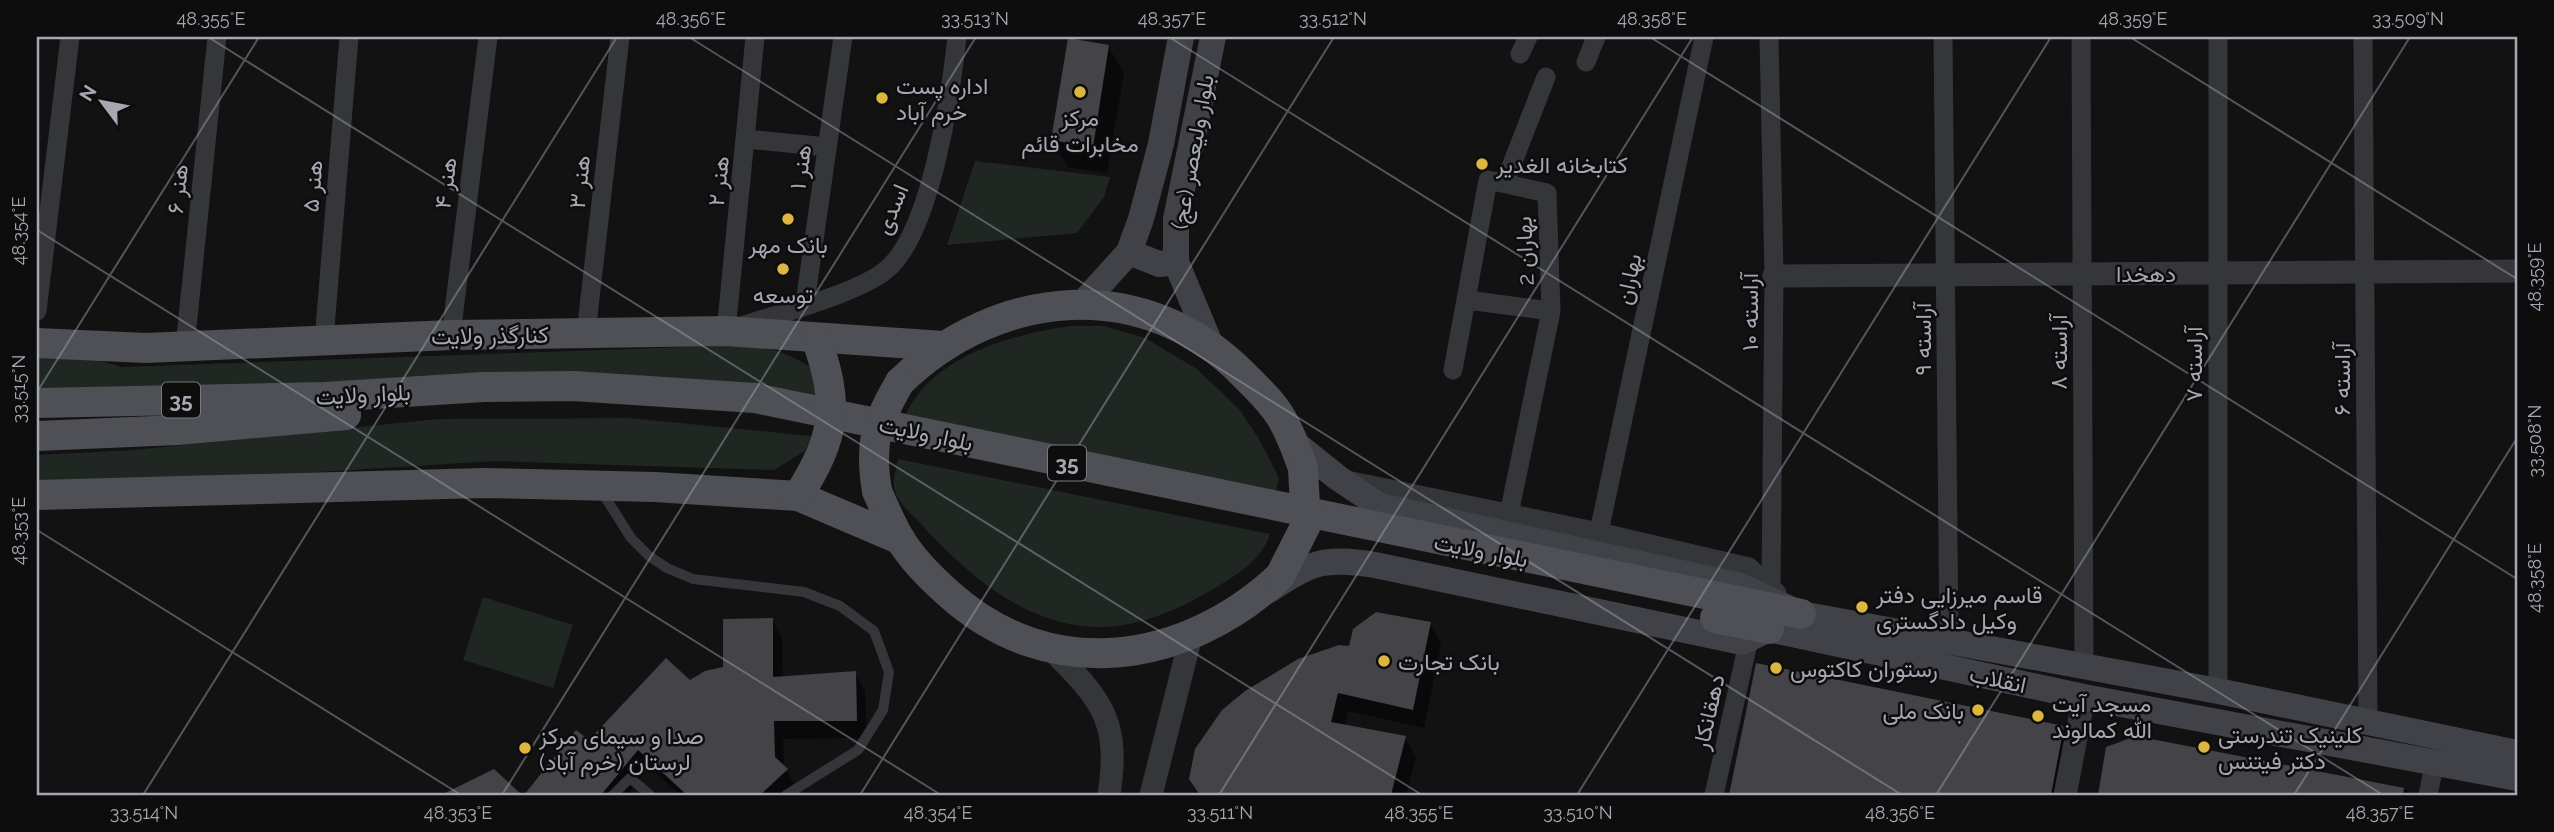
<svg xmlns="http://www.w3.org/2000/svg" width="2554" height="832" font-family="Raleway,Vazirmatn,sans-serif">
  <style>
    .green { fill: #202722 }
    .shadow { fill: #0007 }
    .building { fill: #444448 }
    .lines { fill: none; stroke-linecap: round; stroke-linejoin: round }
    .service { stroke: #35363a; stroke-width: 10 }
    .minor { stroke: #35363a; stroke-width: 19 }
    .tertiary { stroke: #35363a; stroke-width: 23 }
    .secondary { stroke: #414247; stroke-width: 26 }
    .primary { stroke: #4f5056; stroke-width: 30 }
    .primary-bridge { stroke: #4f5056; stroke-width: 30 }
    .ticks { fill: none; stroke: #a5a8b2; stroke-width: 2; stroke-opacity: 0.45 }
    .poi-dot { fill: #deb53f; stroke: #0d0d0e; stroke-width: 2.5 }
    .labels { text-anchor: middle; dominant-baseline: central; stroke-width: 5; stroke-linejoin: round; paint-order: stroke }
    .shield { fill: #0d0d0e; stroke: #777a81; stroke-width: 2 }
    .shield-label { font-size: 21px; font-weight: bold; fill: #a5a8b2 }
    .poi-label { font-size: 23px; fill: #a5a8b2; stroke: #0d0d0e; text-anchor: start }
    .street-label { font-size: 23px; fill: #a5a8b2; stroke: #0d0d0e }
    .neatline { fill: none; stroke: #a5a8b2; stroke-width: 2.5 }
    .ticks-label { font-size: 18px; text-anchor: middle; fill: #a5a8b2 }
  </style>
  <rect width="100%" height="100%" fill="#121213"/>
  <!-- green -->
  <path class="green" d="M975,161L1110,177L1104,197L1077,233L947,245Z
    M1071,326H1104L1145,338L1197,369L1239,409L1259,439L1279,478L1275,495L906,414C933,356 1012,334 1071,326Z
    M744,345C773,348 794,355 817,372L819,399L388,383L37,388V352L79,354L121,367Z
    M628,418L812,436L805,451L774,470L495,461L74,487H37V455L134,450L438,419Z
    M898,459L1270,534C1261,561 1238,574 1215,588C1178,610 1138,628 1095,627C1023,624 967,574 921,524C911,514 895,500 894,486C893,477 897,467 898,459Z
    M483,597L573,625L553,688L463,660Z"/>
  <!-- shadow -->
  <path class="shadow" d="M1108,46L1124,73L1107,173L1068,167L1053,140Z
    M772,620L782,638L783,678L855,673L865,691L867,738L783,739L784,767L797,788L789,795H680L649,767L627,795H526L576,732L589,743L690,683L725,669Z
    M1430,624L1441,643L1424,728L1348,711L1344,726L1405,738L1416,757L1406,795H1201L1191,779L1350,648Z
    M1758,665L2063,728L2074,747L2065,795H1731Z
    M2136,738L2407,790L2409,795H2099L2108,748Z"/>
  <!-- building -->
  <path class="building" d="M1068,38L1109,45L1093,147L1051,140Z
    M1376,612L1431,622L1413,710L1338,693L1331,722L1406,736L1391,795H1200L1189,779L1195,749L1222,710L1245,691L1298,659L1339,645L1349,646L1353,629Z
    M773,618V677L856,671L857,721H774L775,757L788,769L760,795H687L638,750L601,795H524L576,730L589,740L666,658L690,680L705,671L723,667V619Z
    M1756,663L2064,726L2051,795H1729Z
    M2136,736L2404,788L2403,795H2098L2106,747Z
    M494,769L522,795H441Z"/>
  <g class="lines">
    <!-- service -->
    <path class="service" d="M602,492L631,538L649,556L667,568L693,579L804,592L840,606L874,631L889,672L883,710L858,750L786,795
      M613,795L630,778L650,795"/>
    <!-- minor -->
    <path class="minor" d="M755,37L726,331C766,317 856,295 886,270C931,234 951,93 957,37
      M1769,37L1774,276L1771,587
      M1943,37L1949,641
      M2081,37L2084,668
      M2363,37L2368,721
      M1520,54L1528,37
      M1586,62L1596,37
      M747,139L827,147
      M1505,182L1546,77
      M1467,300L1551,311
      M805,303L843,37
      M37,311L70,37
      M586,333L620,37
      M451,335L488,37
      M324,340L349,37
      M185,346L217,37
      M1453,370L1488,180L1547,193L1551,311L1509,514
      M1347,480L1599,532L1749,567L1777,593
      M1599,532L1704,37
      M2218,691V37
      M1714,795L1749,639
      M2428,795L2435,761"/>
    <!-- tertiary -->
    <path class="tertiary" d="M1774,276L2517,271
      M1053,651C1103,701 1120,722 1109,795
      M1151,795L1191,636
      M2065,795L2084,697"/>
    <!-- secondary -->
    <path class="secondary" d="M1129,252L1159,264L1176,262
      M1082,304L1129,252L1141,219L1161,144L1181,37
      M1211,346L1176,262V219L1213,37
      M1292,441L1338,478L1380,506L1740,586L1801,614L2218,691L2517,753
      M1269,590C1312,562 1323,557 1375,565L1742,642L1769,629L2084,697L2517,778"/>
    <!-- primary -->
    <path class="primary" d="M37,343L146,348L451,335L726,331L943,346
      M900,382C998,287 1145,274 1244,375C1257,388 1273,403 1282,419C1291,434 1297,452 1303,468
      M37,403L325,397L484,387L573,386L755,398L1801,614
      M37,436L178,430L346,415
      M877,491C884,507 891,524 900,539C912,559 932,579 949,594C1050,685 1185,665 1280,576
      M37,495L484,483L655,487L798,496L901,540
      M1715,618L1769,629"/>
    <!-- primary-bridge -->
    <path class="primary-bridge" d="M877,491C869,443 876,423 900,382
      M798,496C836,436 840,405 816,338
      M1280,576L1306,525L1303,468"/>
  </g>
  <!-- ticks -->
  <path class="ticks" d="M208,37L1422,795M689,37L1902,795M1169,37L2383,795M1650,37L2517,579M2130,37L2517,279M37,230L941,795M37,392L259,37M37,530L461,795M143,795L617,37M502,795L976,37M860,795L1334,37M1219,795L1693,37M1577,795L2051,37M1936,795L2410,37M2294,795L2517,438"/>
  <!-- markers -->
  <g class="poi-dot">
    <circle cx="1080" cy="92" r="7"/>
    <circle cx="882" cy="98" r="7"/>
    <circle cx="1482" cy="164" r="7"/>
    <circle cx="788" cy="219" r="7"/>
    <circle cx="783" cy="269" r="7"/>
    <circle cx="1862" cy="607" r="7"/>
    <circle cx="1384" cy="661" r="7"/>
    <circle cx="1776" cy="668" r="7"/>
    <circle cx="1978" cy="710" r="7"/>
    <circle cx="2038" cy="716" r="7"/>
    <circle cx="2204" cy="747" r="7"/>
    <circle cx="525" cy="748" r="7"/>
  </g>
  <g class="labels">
    <!-- shield labels -->
    <g class="shield">
      <rect x="162" y="382.5" width="38" height="35" rx="5"/>
      <rect x="1048" y="445.5" width="38" height="35" rx="5"/>
    </g>
    <g class="shield-label">
      <text x="181" y="400">35</text>
      <text x="1067" y="463">35</text>
    </g>
    <!-- poi labels -->
    <g class="poi-label">
      <text x="896" y="85">اداره پست<tspan x="896" dy="26">خرم آباد</tspan></text>
      <text x="1080" y="117" text-anchor="middle">مرکز<tspan x="1080" dy="26">مخابرات قائم</tspan></text>
      <text x="1496" y="164">کتابخانه الغدیر</text>
      <text x="788" y="244" text-anchor="middle">بانک مهر</text>
      <text x="783" y="294" text-anchor="middle">توسعه</text>
      <text x="1876" y="594">قاسم میرزایی دفتر<tspan x="1876" dy="26">وکیل دادگستری</tspan></text>
      <text x="1398" y="661">بانک تجارت</text>
      <text x="1790" y="668">رستوران کاکتوس</text>
      <text x="2052" y="703">مسجد آیت<tspan x="2052" dy="26">الله کمالوند</tspan></text>
      <text x="1964" y="710" text-anchor="end">بانک ملی</text>
      <text x="2218" y="734">کلینیک تندرستی<tspan x="2218" dy="26">دکتر فیتنس</tspan></text>
      <text x="539" y="735">صدا و سیمای مرکز<tspan x="539" dy="26">لرستان (خرم آباد)</tspan></text>
    </g>
    <!-- street labels -->
    <g class="street-label">
      <text transform="translate(1192 152) rotate(-80)">بلوار ولیعصر (عج)</text>
      <text transform="translate(800 167) rotate(-82)">هنر ۱</text>
      <text transform="translate(718 181) rotate(-84)">هنر ۲</text>
      <text transform="translate(579 182) rotate(-84)">هنر ۳</text>
      <text transform="translate(445 183) rotate(-83)">هنر ۴</text>
      <text transform="translate(312 186) rotate(-85)">هنر ۵</text>
      <text transform="translate(177 189) rotate(-84)">هنر ۶</text>
      <text transform="translate(891 209) rotate(-67)">اسدی</text>
      <text transform="translate(1524 251) rotate(-92)">بهاران 2</text>
      <text x="2146" y="273">دهخدا</text>
      <text transform="translate(1628 279) rotate(-78)">بهاران</text>
      <text transform="translate(1749 312) rotate(-90)">آراسته ۱۰</text>
      <text transform="translate(490 335) rotate(-1)">کنارگذر ولایت</text>
      <text transform="translate(1922 339) rotate(-90)">آراسته ۹</text>
      <text transform="translate(2058 352) rotate(-90)">آراسته ۸</text>
      <text transform="translate(2193 364) rotate(-90)">آراسته ۷</text>
      <text transform="translate(2341 379) rotate(-90)">آراسته ۶</text>
      <text transform="translate(363 394) rotate(-3)">بلوار ولایت</text>
      <text transform="translate(926 433) rotate(12)">بلوار ولایت</text>
      <text transform="translate(1481 550) rotate(11)">بلوار ولایت</text>
      <text transform="translate(1998 679) rotate(12)">انقلاب</text>
      <text transform="translate(1708 712) rotate(-77)">دهقانکار</text>
    </g>
  </g>
  <!-- border -->
  <rect width="2554" height="832" fill="none" stroke="#0d0d0e" stroke-width="77"/>
  <!-- north arrow -->
  <g transform="translate(102 102) rotate(302)" stroke="#0d0d0e" stroke-width="5" paint-order="stroke">
  <path d="M0-5L12 26L0 18L-12 26Z" fill="#a5a8b2"/>
  <text y="-10" font-size="19" font-weight="bold" text-anchor="middle" fill="#a5a8b2">N</text>
  </g>
  <rect x="38" y="38" width="2478" height="756" class="neatline"/>
  <g class="ticks-label">
    <text x="211" y="25">48.355°E</text>
    <text x="691" y="25">48.356°E</text>
    <text x="975" y="25">33.513°N</text>
    <text x="1172" y="25">48.357°E</text>
    <text x="1333" y="25">33.512°N</text>
    <text x="1652" y="25">48.358°E</text>
    <text x="2133" y="25">48.359°E</text>
    <text x="2408" y="25">33.509°N</text>
    <text transform="translate(19 231) rotate(-90)" y="6">48.354°E</text>
    <text transform="translate(2535 277) rotate(-90)" y="6">48.359°E</text>
    <text transform="translate(19 389) rotate(-90)" y="6">33.515°N</text>
    <text transform="translate(2535 441) rotate(-90)" y="6">33.508°N</text>
    <text transform="translate(19 531) rotate(-90)" y="6">48.353°E</text>
    <text transform="translate(2535 578) rotate(-90)" y="6">48.358°E</text>
    <text x="144" y="819">33.514°N</text>
    <text x="458" y="819">48.353°E</text>
    <text x="938" y="819">48.354°E</text>
    <text x="1220" y="819">33.511°N</text>
    <text x="1419" y="819">48.355°E</text>
    <text x="1578" y="819">33.510°N</text>
    <text x="1900" y="819">48.356°E</text>
    <text x="2380" y="819">48.357°E</text>
  </g>
</svg>
